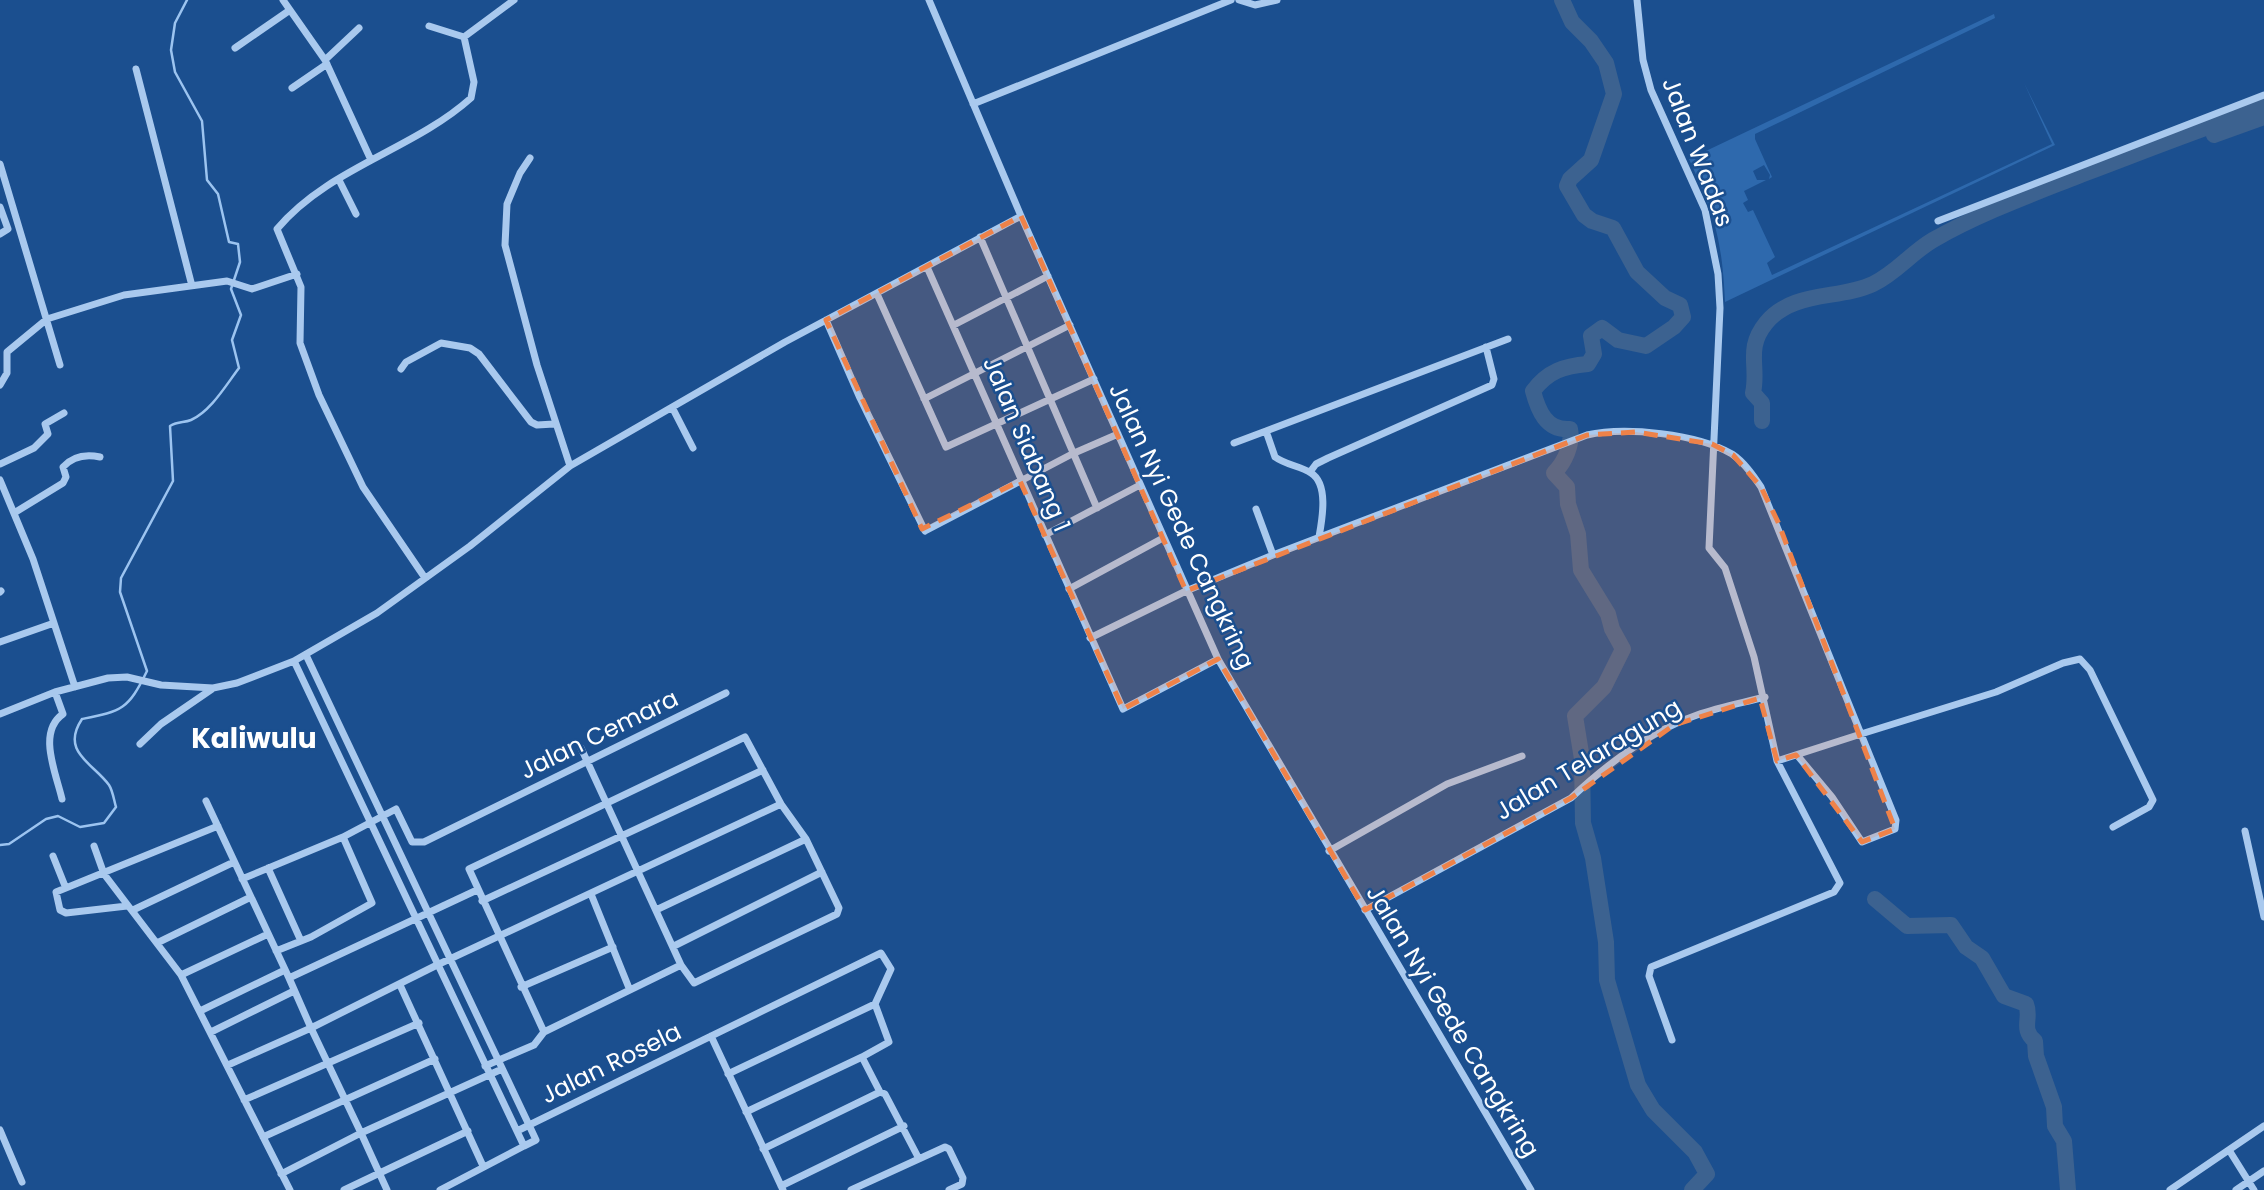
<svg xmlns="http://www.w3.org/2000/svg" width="2264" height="1190" font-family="Poppins,sans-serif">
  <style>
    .green { fill: #2e69ad }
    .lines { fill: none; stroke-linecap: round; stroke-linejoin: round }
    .stream { stroke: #9cc4f0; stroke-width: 2.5 }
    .river { stroke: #3c6290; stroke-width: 16 }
    .street { stroke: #a9c9ee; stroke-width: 7 }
    .marked { fill: #ee8249; fill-opacity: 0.2; stroke: #ee8249; stroke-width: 5; stroke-dasharray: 14 9; stroke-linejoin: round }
    .labels { text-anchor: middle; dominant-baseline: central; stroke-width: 5; stroke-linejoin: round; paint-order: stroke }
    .street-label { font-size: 24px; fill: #fff; stroke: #1b4f8f }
    .quarter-label { font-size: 28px; font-weight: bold; fill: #fff; stroke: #1b4f8f }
  </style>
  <rect width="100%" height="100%" fill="#1b4f8f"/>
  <!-- green -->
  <path class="green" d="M1994,14L1995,18L1755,134V139L1772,177L1769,179L1770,175L1764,165L1753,171L1757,180H1766L1744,191L1748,200L1743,203L1748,212L1753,210L1775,257L1767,263L1772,275L2052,144L2024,83L2055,145L1725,302C1722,239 1715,216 1689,159Z"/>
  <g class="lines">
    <!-- stream -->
    <path class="stream" d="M0,845L9,844L46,819L58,816L80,827L104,823L116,807C114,801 113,791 109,785C93,763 60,752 82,719C122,711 128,710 147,671L120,592L121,578L173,481L170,426C178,421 184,423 191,420C211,411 226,385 239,368L232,340L241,315L231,289L240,262L238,244L229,242L218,194L207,180L202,121L175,72L171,50L175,23L187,0"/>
    <!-- river -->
    <path class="river" d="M1562,0L1572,22L1591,41L1606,63L1614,94L1591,160L1570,179L1567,186L1584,215L1592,221L1613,228L1637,272L1665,298L1680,305L1683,317L1674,327L1646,346L1618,340L1602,328L1591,336L1594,354L1588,364C1564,366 1548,371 1533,391C1538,410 1546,431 1570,429C1573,444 1565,462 1554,473L1567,487L1568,504L1578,534L1581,570L1608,614L1612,629L1623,649L1604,687L1575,716L1582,759L1583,823L1593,858L1606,942L1607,980L1638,1085L1653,1110L1695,1152L1707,1174L1692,1190
      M2214,135L2264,117
      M1762,421V403L1753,393C1759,366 1745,349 1766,323C1793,290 1839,300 1873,284C1896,273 1911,253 1933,240C1978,214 2030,195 2078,176C2126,158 2174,139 2222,122C2232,109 2249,109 2264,104
      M1875,899L1907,926L1951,925L1966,947L1982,958L2004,996L2026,1004C2032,1018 2020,1029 2035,1041L2036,1056L2054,1107L2055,1126L2064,1141L2068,1190"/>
    <!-- street -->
    <path class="street" d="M283,0L325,60L371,160
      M929,0L1021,216L1218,659L1531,1190
      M1239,0L1255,5L1277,0
      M1637,0L1643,60L1651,90L1705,210L1718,274L1720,308L1709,548L1725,568L1754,657L1777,761L1840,883L1834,892L1651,967L1649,976L1672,1040
      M429,26L464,37
      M235,48L290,10
      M325,60L359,28
      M136,69L192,286
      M292,88L327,64
      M973,104L1231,0
      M530,158L520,173L507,204L505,245L537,365L570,466
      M0,164L60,365
      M339,180L356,214
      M0,207L8,229L0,234
      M1938,221L2264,95
      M980,237L1097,508
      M927,267L1123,709L1218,659
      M877,294L946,447L1094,379
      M826,320L860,398L925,531L1072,454L1118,434
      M954,325L1048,276
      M401,369L406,362L441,343L470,348L479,354L531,422L537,425L554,424
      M0,385L7,373V352L47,319L124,295L227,281L252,289L297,274
      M924,399L1070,325
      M672,407L693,448
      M1234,443L1266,431
      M0,464L34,448L48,434L45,424L64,413
      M1310,472L1316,464L1328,458L1492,385L1494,379L1486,347
      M0,480L33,559L75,687
      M1256,509L1273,555
      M14,513L63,483L66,477L63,467C73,456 86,454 100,457
      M1045,535L1140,485
      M1319,537C1322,520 1329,484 1311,473C1300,466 1286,465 1275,457L1266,431L1508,339
      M425,578L363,487L319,395L300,343L301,287L277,229C328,168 413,150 471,98L474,82L464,37L514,0
      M1069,589L1163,538
      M0,592L1,591
      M1090,638L1186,591L1273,555L1587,435C1625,426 1698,434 1732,454C1744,462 1753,475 1761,487L1861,734L1996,692L2063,663L2080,659L2090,670L2153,800L2149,807L2113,827
      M0,642L54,623
      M294,661L524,1146L536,1140L529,1125L306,655
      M55,692L63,714C37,732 56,773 62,799
      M0,714L55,692L108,678L127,677L161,685L213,688L237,683L294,661L377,613L470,546L570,466L785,342L1021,216
      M140,744L161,724L212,689
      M581,748L681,965
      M1777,761L1861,734L1896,820L1895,829L1862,842L1832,797L1797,755
      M206,801L289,978L477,890
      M2245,831L2264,917
      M94,846L104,874L181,975L290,1190
      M1329,851L1447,784L1522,756
      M53,856L65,886
      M268,868L301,941
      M242,879L343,837L396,809L412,842H424L726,693
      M591,894L629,988
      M482,901L763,770
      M127,906L66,913L60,910L56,892L218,826
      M133,910L234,862
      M656,910L806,839
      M1365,910L1571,798C1606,765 1651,731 1697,715C1719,707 1742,703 1765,697
      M157,943L251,897
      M674,946L822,872
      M276,951L311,937L372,903L343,837
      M181,975L268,934
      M289,978L311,1028L437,965L781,804
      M400,985L483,1166
      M521,987L613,947
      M200,1011L285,970
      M211,1032L294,991
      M711,1036L783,1190
      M228,1065L311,1028L361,1133L281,1174
      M485,1066L534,1045L544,1032L681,965L694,983L837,914L839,908L806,839L781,804L745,737L469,869L544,1032
      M728,1074L875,1004
      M244,1100L419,1023
      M746,1112L862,1057
      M0,1130L22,1182
      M517,1131L881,953L891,969L875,1004L889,1042L862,1057L880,1092L885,1094L918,1157
      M263,1137L435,1059
      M763,1149L880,1092
      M2229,1150L2254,1190
      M781,1186L904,1126
      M344,1190L468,1131
      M387,1190L361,1133L502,1069
      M440,1190L524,1146
      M851,1190L945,1147L949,1149L963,1178L962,1184L949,1190
      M2170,1190L2264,1126
      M2236,1190L2264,1171"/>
  </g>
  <!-- marked area -->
  <path class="marked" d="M1021,216L1186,591L1587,435L1636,432L1712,444L1733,455L1761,487L1778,522L1895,829L1862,842L1796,755L1777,761L1760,698L1674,725L1571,798L1365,910L1218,659L1123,709L1020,481L922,529L826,320Z"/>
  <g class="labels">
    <!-- street labels -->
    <g class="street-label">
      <text transform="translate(1698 152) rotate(69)">Jalan Wadas</text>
      <text transform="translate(1027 444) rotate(67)">Jalan Siabang 1</text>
      <text transform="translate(1182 526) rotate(65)">Jalan Nyi Gede Cangkring</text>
      <text transform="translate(599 734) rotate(-26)">Jalan Cemara</text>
      <text transform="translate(1588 759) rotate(-31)">Jalan Telaragung</text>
      <text transform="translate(1453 1021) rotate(59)">Jalan Nyi Gede Cangkring</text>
      <text transform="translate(611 1063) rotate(-26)">Jalan Rosela</text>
    </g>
    <!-- quarter labels -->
    <g class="quarter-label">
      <text x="254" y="738">Kaliwulu</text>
    </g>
  </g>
</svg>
